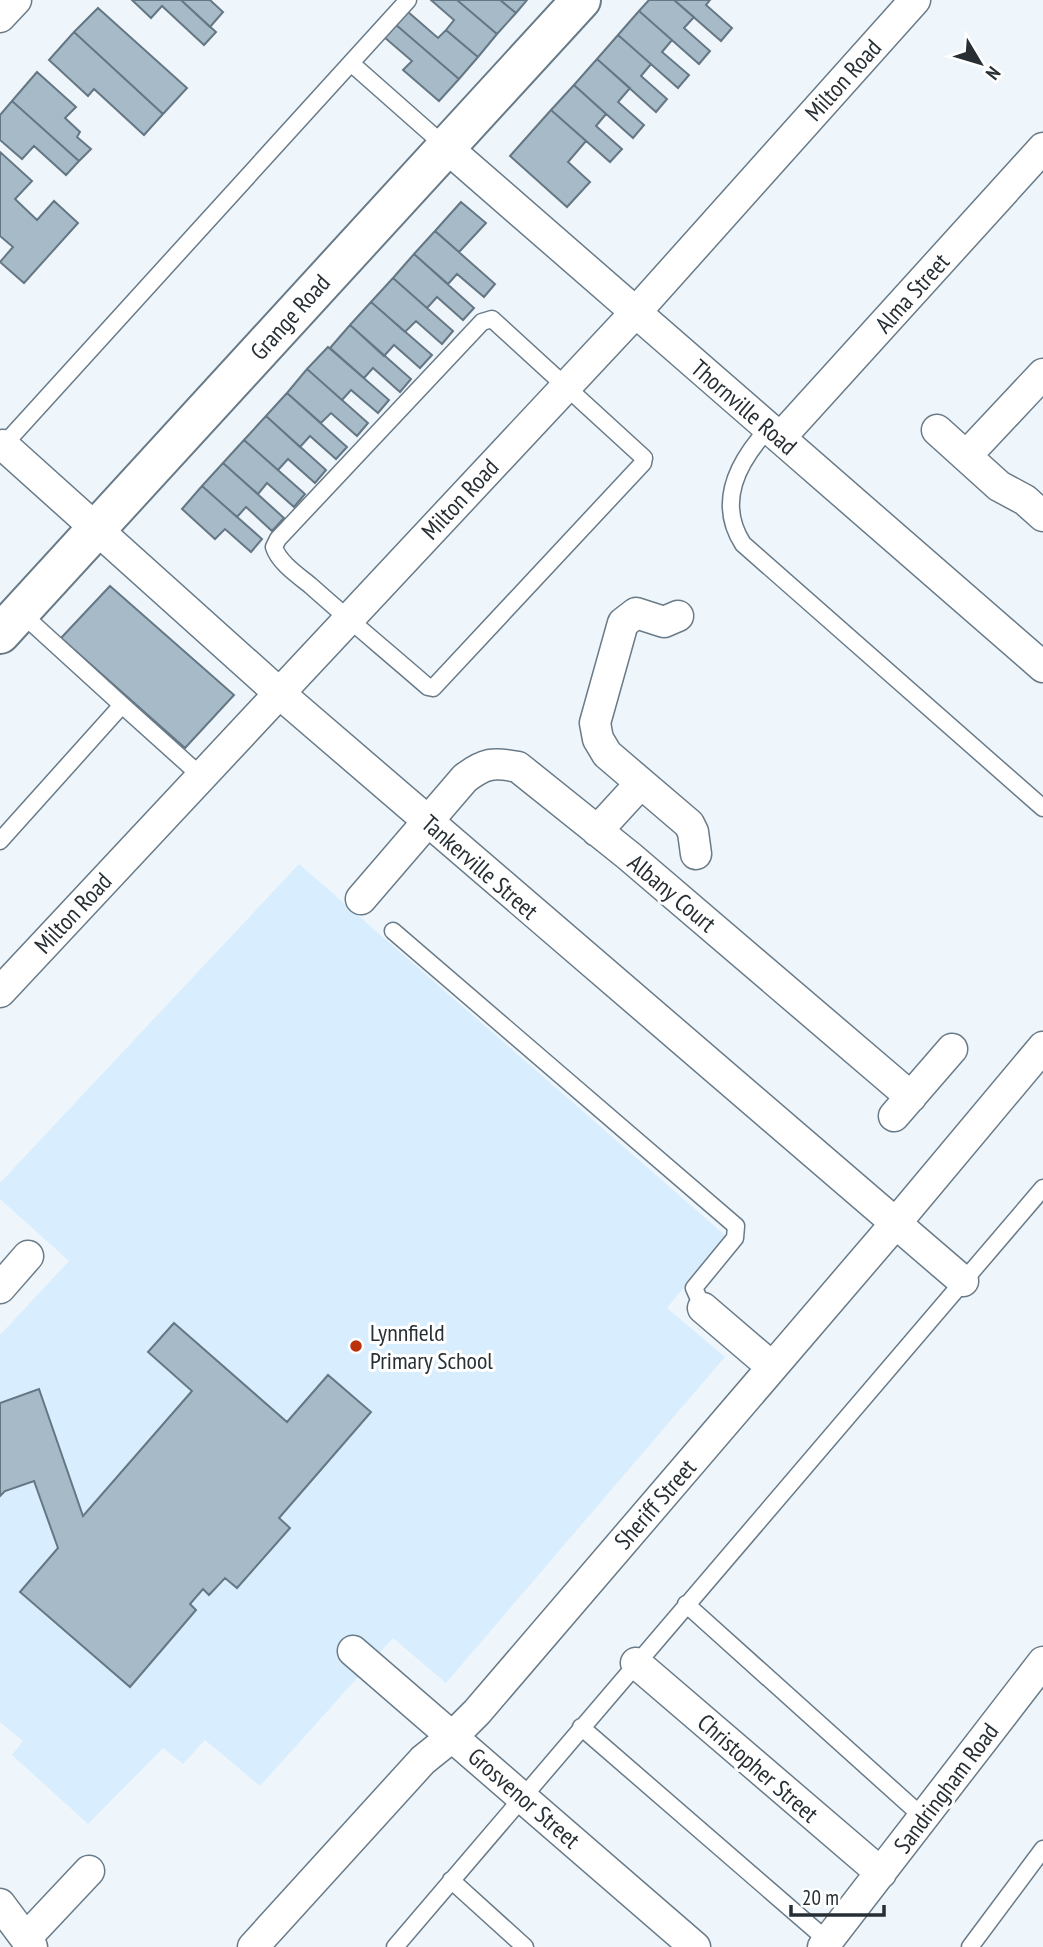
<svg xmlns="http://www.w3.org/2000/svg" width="1043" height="1947" font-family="'PT Sans Narrow',sans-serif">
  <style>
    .built { fill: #d8edfd }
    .building { fill: #a6bac8; stroke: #657784; stroke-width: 2 }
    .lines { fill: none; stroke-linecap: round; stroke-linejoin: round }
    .lane-casing { stroke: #697b88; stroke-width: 19 }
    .street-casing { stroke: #697b88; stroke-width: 33 }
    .secondary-casing { stroke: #697b88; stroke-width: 42 }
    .lane { stroke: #fff; stroke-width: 16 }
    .street { stroke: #fff; stroke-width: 30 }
    .secondary { stroke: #fff; stroke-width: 38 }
    .poi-dot { fill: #bb310c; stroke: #fff; stroke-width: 2.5 }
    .labels { text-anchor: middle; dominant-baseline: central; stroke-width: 6; stroke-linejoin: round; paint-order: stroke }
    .street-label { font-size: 24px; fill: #272f34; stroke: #fff }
    .poi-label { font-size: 24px; fill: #272f34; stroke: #fff; text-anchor: start }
  </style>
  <rect width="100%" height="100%" fill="#eef6fc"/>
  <!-- built -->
  <path class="built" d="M299,864L726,1236L667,1308L725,1357L446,1683L393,1638L260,1786L205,1740L183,1764L163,1748L88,1824L12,1755L23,1741L0,1722V1335L69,1261L0,1199V1183Z"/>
  <!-- building -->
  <path class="building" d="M132,0H181L216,32L204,45L162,6L151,18Z
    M181,0H210L223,12L210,27Z
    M431,0H457L497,34L478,57L446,30L454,20Z
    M457,0H500L516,13L497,34Z
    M500,0H527L516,13Z
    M649,0H674L694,17L684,28L710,51L699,64L639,11Z
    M674,0H710L706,5L732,28L721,41Z
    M98,8L187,88L163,114L74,32Z
    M407,11L438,38L446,30L478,57L459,79L395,24Z
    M639,11L672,40L662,52L689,75L678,88L618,35Z
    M395,24L459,79L439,101L403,70L412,61L384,37Z
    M74,32L163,114L144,135L94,89L88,96L49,60Z
    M618,35L651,64L641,76L667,99L656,112L597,59Z
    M597,59L630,88L618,102L644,125L633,138L574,85Z
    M37,72L76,107L65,118L80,132L77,137L91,149L79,161L12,101Z
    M574,85L606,114L596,126L622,149L610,162L551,110Z
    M12,101L79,161L66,175L34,146L22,159L0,140V115Z
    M551,110L586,141L568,162L590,182L567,207L510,156Z
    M0,152L32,181L15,199L37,220L54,201L78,223L24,283L0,262L13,247L0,236Z
    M461,202L486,223L459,252L435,231Z
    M435,231L495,284L484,297L457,274L448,284L414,254Z
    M414,254L474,308L463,320L437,297L427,308L393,278Z
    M393,278L453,331L442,344L416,321L405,332L371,302Z
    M371,302L432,355L420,368L394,345L384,356L350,325Z
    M350,325L411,379L400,392L373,368L364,378L330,348Z
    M328,347L389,400L378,413L351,390L342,400L307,369Z
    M307,369L368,423L357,436L331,413L321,423L287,393Z
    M287,393L347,447L336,459L310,436L300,447L266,416Z
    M266,416L326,470L315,483L288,459L278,470L244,440Z
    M244,440L305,494L294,507L267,483L258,494L223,463Z
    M223,463L284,518L272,531L246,507L237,517L202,486Z
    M202,486L262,539L251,552L225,529L215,539L182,509Z
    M110,586L234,695L185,748L61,638Z
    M174,1323L287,1422L328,1375L371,1412L279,1518L290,1528L237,1588L225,1578L209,1595L203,1589L190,1604L196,1610L130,1687L20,1592L58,1548L34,1481L5,1491L0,1496V1403L39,1389L83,1516L192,1391L148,1352Z"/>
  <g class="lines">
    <!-- lane casing -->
    <g class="lane-casing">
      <path id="lane" d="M352,64L446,147
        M492,319L644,458L643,463L433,688L428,687C389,653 349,620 311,586C299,576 279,563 274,547L278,539L482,322Z
        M768,429C738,462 716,502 743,544L1043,808
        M0,449L408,0
        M20,612L122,705
        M0,841L122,705L201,776
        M393,931L736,1226L735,1238L694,1288L703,1308
        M686,1604L924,1818
        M581,1727L828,1941
        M451,1880L525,1947
        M395,1947L1043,1188
        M970,1947L1043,1849"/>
    </g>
    <!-- street casing -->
    <g class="street-casing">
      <path id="street" d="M0,17L16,0
        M446,147L1043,667
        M937,430L999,486L1025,500L1043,516
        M780,438L1043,148
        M3,445L279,693L963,1281
        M967,455L1043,374
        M678,616L664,622L636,613L623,623L595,723L598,739L607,754L689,824L693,832L696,854
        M597,831L641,783
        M361,899L465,778C485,763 493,762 518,767L629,856L911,1097
        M0,992L635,313L915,0
        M894,1116L952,1049
        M0,1288L28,1256
        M703,1308L772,1367
        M353,1651L695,1947
        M636,1663L881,1873
        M0,1904L32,1947
        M26,1938L89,1871
        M253,1947L423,1760L453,1736L477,1712L895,1224L1043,1047
        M823,1947L1043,1662"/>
    </g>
    <!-- secondary casing -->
    <g class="secondary-casing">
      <path id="secondary" d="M0,634L581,0"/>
    </g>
    <!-- lane -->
    <use href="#lane" class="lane"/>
    <!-- street -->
    <use href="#street" class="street"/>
    <!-- secondary -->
    <use href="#secondary" class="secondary"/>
  </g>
  <!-- markers -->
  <circle class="poi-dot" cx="356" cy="1346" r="7"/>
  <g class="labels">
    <!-- street labels -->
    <g class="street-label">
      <text transform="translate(843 80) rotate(-48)">Milton Road</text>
      <text transform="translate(912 293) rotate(-48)">Alma Street</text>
      <text transform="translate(290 317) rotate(-48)">Grange Road</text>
      <text transform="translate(744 407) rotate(41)">Thornville Road</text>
      <text transform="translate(460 499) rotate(-47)">Milton Road</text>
      <text transform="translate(480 867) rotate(41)">Tankerville Street</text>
      <text transform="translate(672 893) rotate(40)">Albany Court</text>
      <text transform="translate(73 913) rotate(-47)">Milton Road</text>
      <text transform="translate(655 1504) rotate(-49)">Sheriff Street</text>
      <text transform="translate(758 1768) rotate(41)">Christopher Street</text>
      <text transform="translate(946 1788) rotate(-53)">Sandringham Road</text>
      <text transform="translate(524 1798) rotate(41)">Grosvenor Street</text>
    </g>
    <!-- poi labels -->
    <g class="poi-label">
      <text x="370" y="1332">Lynnfield<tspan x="370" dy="28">Primary School</tspan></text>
    </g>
  </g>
  <!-- north arrow -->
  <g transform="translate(980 63) rotate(128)" stroke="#ffffff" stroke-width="5" paint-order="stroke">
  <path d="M0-5L12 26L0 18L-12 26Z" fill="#272f34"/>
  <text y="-10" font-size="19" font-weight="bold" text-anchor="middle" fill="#272f34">N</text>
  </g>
  <!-- scale -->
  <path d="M791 1905v10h93v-10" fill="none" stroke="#272f34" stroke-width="3.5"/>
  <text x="802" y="1905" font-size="21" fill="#272f34" stroke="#ffffff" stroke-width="5" paint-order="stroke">20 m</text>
</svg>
